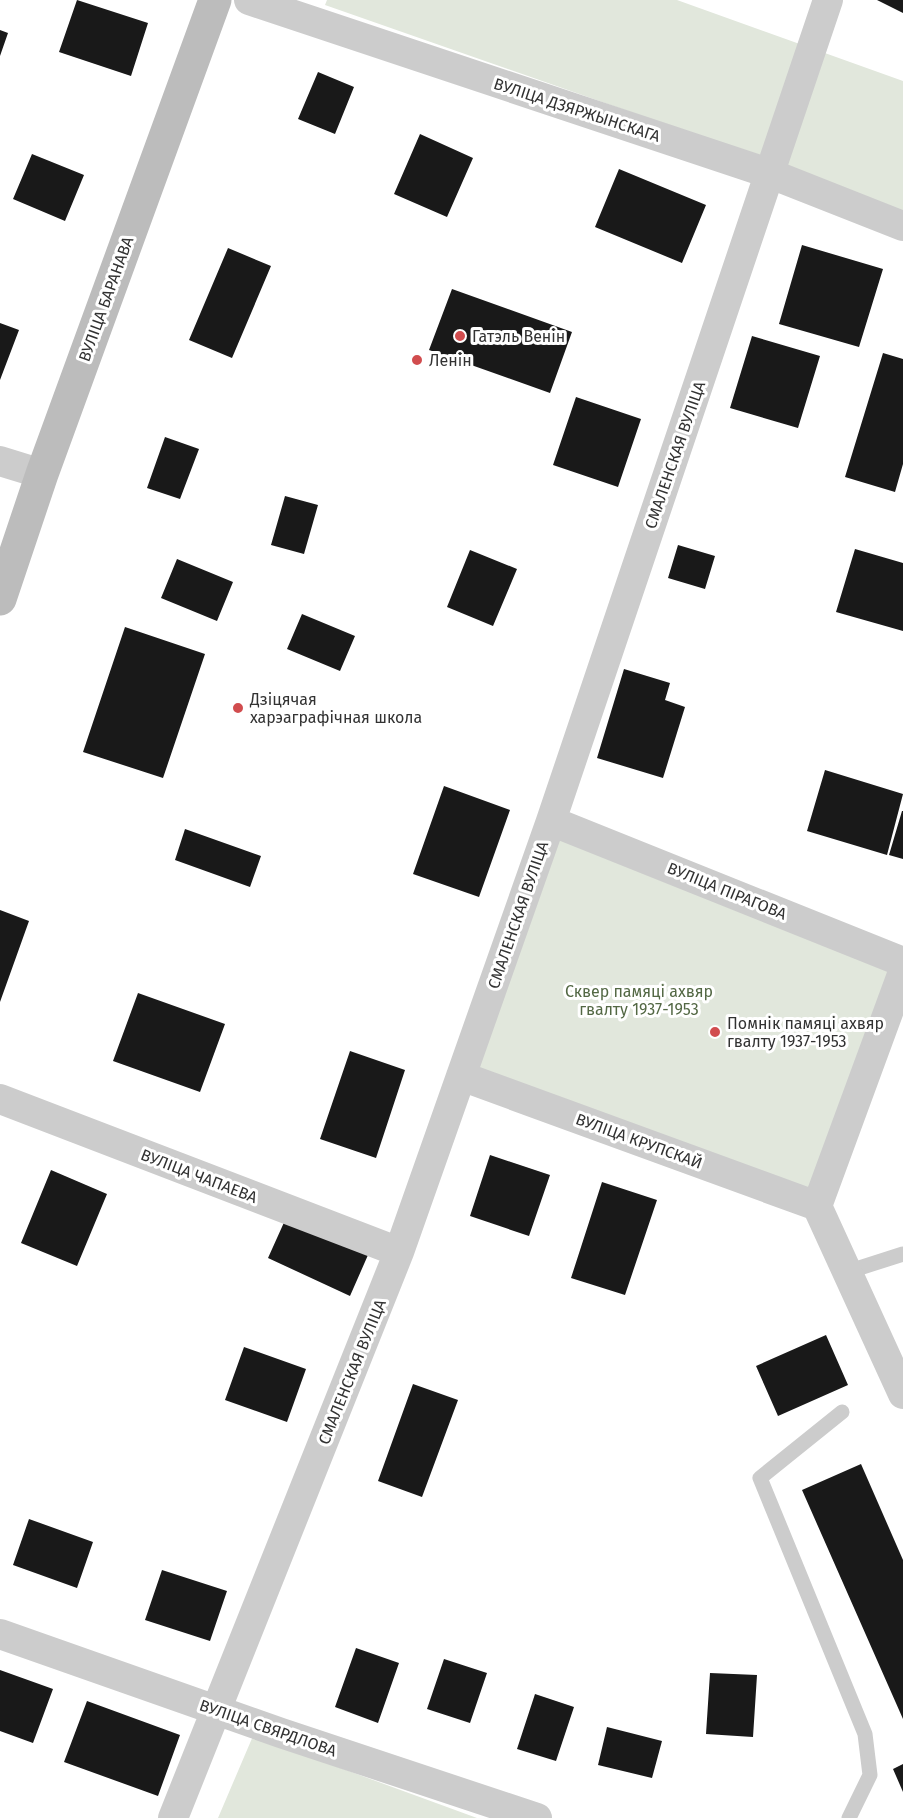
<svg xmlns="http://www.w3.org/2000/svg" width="903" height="1818" font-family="'Fira Sans',sans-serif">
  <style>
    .green { fill: #e1e7dc }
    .building { fill: #191919 }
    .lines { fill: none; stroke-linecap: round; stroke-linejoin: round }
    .lane { stroke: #ccc; stroke-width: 15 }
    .street { stroke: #ccc; stroke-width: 30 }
    .secondary { stroke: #bcbcbc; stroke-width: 33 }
    .poi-dot { fill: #d14c4e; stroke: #fff; stroke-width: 2 }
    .labels { text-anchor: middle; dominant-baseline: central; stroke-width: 6; stroke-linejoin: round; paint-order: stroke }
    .street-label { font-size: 16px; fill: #323232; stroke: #fff }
    .poi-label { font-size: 16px; fill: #323232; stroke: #fff; text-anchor: start }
    .park-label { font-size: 16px; fill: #536844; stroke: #fff }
  </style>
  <rect width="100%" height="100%" fill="#fff"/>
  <!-- green -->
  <path class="green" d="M327,0H677L903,81V212L796,170L325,5Z
    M556,831L898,967L812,1198L468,1073Z
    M253,1736L477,1818H218Z"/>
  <!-- building -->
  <path class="building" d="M77,0L148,23L131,76L59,52Z
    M877,0H903V13Z
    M0,30L8,33L0,56Z
    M318,72L354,87L335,134L298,119Z
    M420,134L473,158L447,217L394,194Z
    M32,154L84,175L65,221L13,199Z
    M619,169L706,205L682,263L595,227Z
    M802,245L883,269L859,347L779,324Z
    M228,248L271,266L232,358L189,340Z
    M452,289L572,332L550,393L429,350Z
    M0,323L19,330L0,380Z
    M752,336L820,356L798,428L730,408Z
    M883,353L903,359V464L895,492L845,477Z
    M576,397L641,419L618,487L553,465Z
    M165,437L199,449L180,499L147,488Z
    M285,496L318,505L304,554L271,545Z
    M678,545L715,556L705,589L668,578Z
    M855,549L903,563V631L836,612Z
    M470,550L517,569L493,626L447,607Z
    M177,559L233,582L217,621L161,598Z
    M302,614L355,636L340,671L287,649Z
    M125,627L205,654L163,778L83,752Z
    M624,669L670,683L665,700L685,707L663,778L597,758Z
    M825,770L903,794L887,855L807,831Z
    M444,786L510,810L479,897L413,874Z
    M902,811H903V859L889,855Z
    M185,829L261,856L250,887L175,860Z
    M0,910L29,921L0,1002Z
    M138,993L225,1024L200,1092L113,1061Z
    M350,1051L405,1070L376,1158L320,1139Z
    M490,1155L550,1175L529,1236L470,1216Z
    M51,1170L107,1194L77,1266L21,1243Z
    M602,1182L657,1200L625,1295L571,1278Z
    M286,1218L368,1255L350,1296L268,1258Z
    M826,1335L848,1385L778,1416L756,1366Z
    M244,1347L306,1369L287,1422L225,1400Z
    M413,1384L458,1400L422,1497L378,1481Z
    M861,1464L903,1560V1719L802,1490Z
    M29,1519L93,1542L77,1588L13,1565Z
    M162,1570L227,1591L210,1641L145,1620Z
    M356,1648L399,1663L378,1723L335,1707Z
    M444,1659L487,1673L470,1723L427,1709Z
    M0,1670L53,1689L33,1743L0,1731Z
    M710,1673L757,1675L753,1737L706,1734Z
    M535,1694L574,1707L556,1761L517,1749Z
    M87,1701L180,1735L158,1796L64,1762Z
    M607,1727L662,1741L652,1778L598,1765Z
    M903,1764V1792L893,1769Z"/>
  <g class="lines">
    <!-- lane -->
    <path class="lane" d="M847,1272L903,1254
      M842,1412L760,1478L865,1734L870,1775L849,1818"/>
    <!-- street -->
    <path class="street" d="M249,0L771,174L903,226
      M0,461L42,474
      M551,821L903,962
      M903,972L817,1206L903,1394
      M461,1076L817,1206
      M0,1099L399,1252
      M0,1634L281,1733L537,1818
      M173,1818L399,1252L551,821L828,0"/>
    <!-- secondary -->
    <path class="secondary" d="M0,599L42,474L215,0"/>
  </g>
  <!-- markers -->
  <g class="poi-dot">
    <circle cx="460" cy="336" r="6"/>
    <circle cx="417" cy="360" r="6"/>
    <circle cx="238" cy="708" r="6"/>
    <circle cx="715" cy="1032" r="6"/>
  </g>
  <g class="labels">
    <!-- street labels -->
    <g class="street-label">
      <text transform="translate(577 110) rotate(18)">ВУЛІЦА ДЗЯРЖЫНСКАГА</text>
      <text transform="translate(106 299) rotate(-70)">ВУЛІЦА БАРАНАВА</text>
      <text transform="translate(675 455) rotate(-71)">СМАЛЕНСКАЯ ВУЛІЦА</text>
      <text transform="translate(727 891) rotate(22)">ВУЛІЦА ПІРАГОВА</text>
      <text transform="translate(518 915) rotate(-71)">СМАЛЕНСКАЯ ВУЛІЦА</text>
      <text transform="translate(639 1141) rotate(20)">ВУЛІЦА КРУПСКАЙ</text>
      <text transform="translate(199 1176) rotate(21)">ВУЛІЦА ЧАПАЕВА</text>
      <text transform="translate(352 1372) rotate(-68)">СМАЛЕНСКАЯ ВУЛІЦА</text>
      <text transform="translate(268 1728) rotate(19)">ВУЛІЦА СВЯРДЛОВА</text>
    </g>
    <!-- poi labels -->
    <g class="poi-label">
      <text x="472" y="336">Гатэль Венін</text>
      <text x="429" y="360">Ленін</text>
      <text x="250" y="699">Дзіцячая<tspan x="250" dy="18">харэаграфічная школа</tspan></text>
      <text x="727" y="1023">Помнік памяці ахвяр<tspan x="727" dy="18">гвалту 1937-1953</tspan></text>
    </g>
    <!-- park labels -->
    <g class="park-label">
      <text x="639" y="991">Сквер памяці ахвяр<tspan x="639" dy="18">гвалту 1937-1953</tspan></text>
    </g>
  </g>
</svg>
